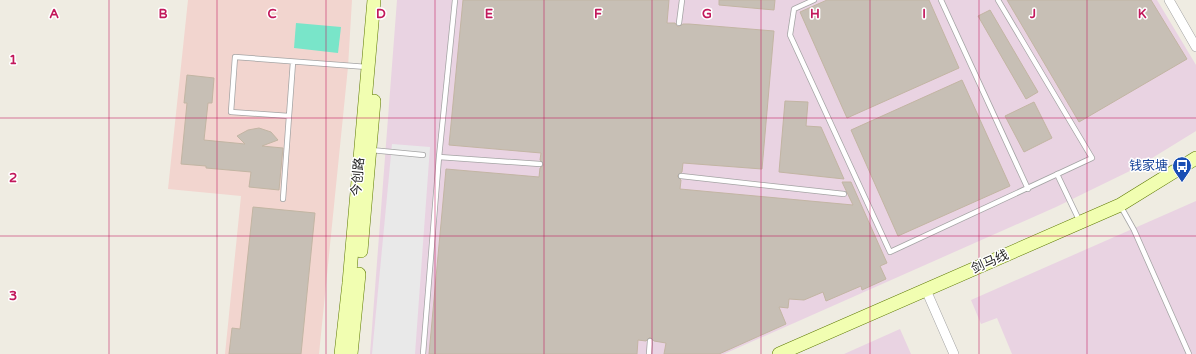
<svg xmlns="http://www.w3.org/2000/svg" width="1196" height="354" font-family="'Varela Round','Noto Sans SC',sans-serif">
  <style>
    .commercial { fill: #f2d5cf }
    .industrial { fill: #e9d3e2 }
    .pitch { fill: #79e5c9 }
    .parking { fill: #e9e9e9 }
    .building { fill: #c7bfb5; stroke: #c2b5a3 }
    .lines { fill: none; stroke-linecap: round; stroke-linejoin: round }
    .lane-casing { stroke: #a4a4a4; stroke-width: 6 }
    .street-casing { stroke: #a4a4a4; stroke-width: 10 }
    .secondary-casing { stroke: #5c7800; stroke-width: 14 }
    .lane { stroke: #fff; stroke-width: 4.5 }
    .street { stroke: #fff; stroke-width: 9 }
    .secondary { stroke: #f1feb1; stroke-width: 13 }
    .grid { fill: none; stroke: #c2185b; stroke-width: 1; stroke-opacity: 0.55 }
    .labels { text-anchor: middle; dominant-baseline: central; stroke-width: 3; stroke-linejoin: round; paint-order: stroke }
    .transit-label { font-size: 13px; fill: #164399; stroke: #fff; text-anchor: end }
    .street-label { font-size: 13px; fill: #1d1d1d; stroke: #fff }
    .grid-label { font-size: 13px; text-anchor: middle; font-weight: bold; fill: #c2185b; stroke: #fff; stroke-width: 3; stroke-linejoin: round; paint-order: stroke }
  </style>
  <rect width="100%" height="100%" fill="#efece2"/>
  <!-- commercial -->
  <path class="commercial" d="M188,0H352L348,67L319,354H225L241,196L168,189Z"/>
  <!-- industrial -->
  <path class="industrial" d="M397,0H1157L1196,65V131L1136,168L1056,207L724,354H370Z
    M1196,201V354H1012L997,318L981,324L971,300Z
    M900,329L911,354H844Z"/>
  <!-- pitch -->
  <path class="pitch" d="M296,23L341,27L338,53L294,48Z"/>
  <!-- parking -->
  <path class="parking" d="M392,144L430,147L415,354H372Z"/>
  <!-- building -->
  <path class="building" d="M463,0H669L667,23H675L678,27L683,24H689L774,31L762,169L683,163L682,172L677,176L681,180L680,189L853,205L842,182H851L887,263L880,266L886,279L862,290L861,286L826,301L823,292L804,300L789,299L788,308L779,307L786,324L719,354H664L666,343L654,341L650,337L646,341L638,340L637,354H429L446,169L539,177L540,168L544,165L540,160L541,153L449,145Z
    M719,0H775L774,10L719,5Z
    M827,0H929L959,68L847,118L800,12Z
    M1007,0H1151L1187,59L1079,122Z
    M990,10L1038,92L1026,99L978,16Z
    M187,75L214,78L212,103H208L204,140L245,144L237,136L248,130L259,128L271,132L278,140L262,146L283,148L279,190L249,187L251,172L206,168V166L181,164L187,103H184Z
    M962,80L1010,186L898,236L851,130Z
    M785,101L808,102L806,126L821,127L844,179L779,172Z
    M1034,102L1052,138L1024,152L1005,116Z
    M253,207L315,213L301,354H229L232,328L240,329Z"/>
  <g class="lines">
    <!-- lane casing -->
    <g class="lane-casing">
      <path id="lane" d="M814,0L794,9L790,35L890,252L1092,158L998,0
        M941,0L1028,189
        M679,23L682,0
        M293,62L289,116L231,112L235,57L367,67
        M371,150L423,155
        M439,157L540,164
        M1057,174L1080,222
        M681,176L844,194
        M283,199L289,116
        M1120,205L1134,230L1189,354
        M423,354L439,157L455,0
        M649,354L650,341"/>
    </g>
    <!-- street casing -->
    <g class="street-casing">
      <path id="street" d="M1169,0L1196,47
        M926,290L954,354"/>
    </g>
    <!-- secondary casing -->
    <g class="secondary-casing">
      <path id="secondary" d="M361,251L374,101
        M341,354L349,283L374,0
        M351,354L359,274
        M779,354L1120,205L1196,158"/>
    </g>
    <!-- lane -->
    <use href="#lane" class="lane"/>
    <!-- street -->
    <use href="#street" class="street"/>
    <!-- secondary -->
    <use href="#secondary" class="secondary"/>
  </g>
  <!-- grid -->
  <path class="grid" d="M109,0V354M217,0V354M326,0V354M435,0V354M544,0V354M652,0V354M761,0V354M870,0V354M979,0V354M1087,0V354M0,118H1196M0,236H1196"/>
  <!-- icons -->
  <defs>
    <g id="bus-pin" transform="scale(1)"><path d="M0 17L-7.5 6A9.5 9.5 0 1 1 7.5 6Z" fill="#1a4fb4" stroke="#fff"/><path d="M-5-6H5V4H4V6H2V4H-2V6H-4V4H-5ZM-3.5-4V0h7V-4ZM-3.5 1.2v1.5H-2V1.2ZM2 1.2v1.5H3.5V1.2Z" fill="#fff"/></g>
  </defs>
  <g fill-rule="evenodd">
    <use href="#bus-pin" x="1182" y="166"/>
  </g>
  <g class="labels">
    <!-- transit labels -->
    <g class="transit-label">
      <text x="1168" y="166">钱家塘</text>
    </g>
    <!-- street labels -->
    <g class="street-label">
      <text transform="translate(358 177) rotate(-85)">今创路</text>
      <text transform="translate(990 262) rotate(-24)">剑马线</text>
    </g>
  </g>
  <g class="grid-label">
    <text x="54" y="18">A</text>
    <text x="163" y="18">B</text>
    <text x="272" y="18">C</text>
    <text x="381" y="18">D</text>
    <text x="489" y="18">E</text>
    <text x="598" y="18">F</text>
    <text x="707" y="18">G</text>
    <text x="815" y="18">H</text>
    <text x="924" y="18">I</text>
    <text x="1033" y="18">J</text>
    <text x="1142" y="18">K</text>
    <text x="13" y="64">1</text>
    <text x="13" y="182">2</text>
    <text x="13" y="300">3</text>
  </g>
</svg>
